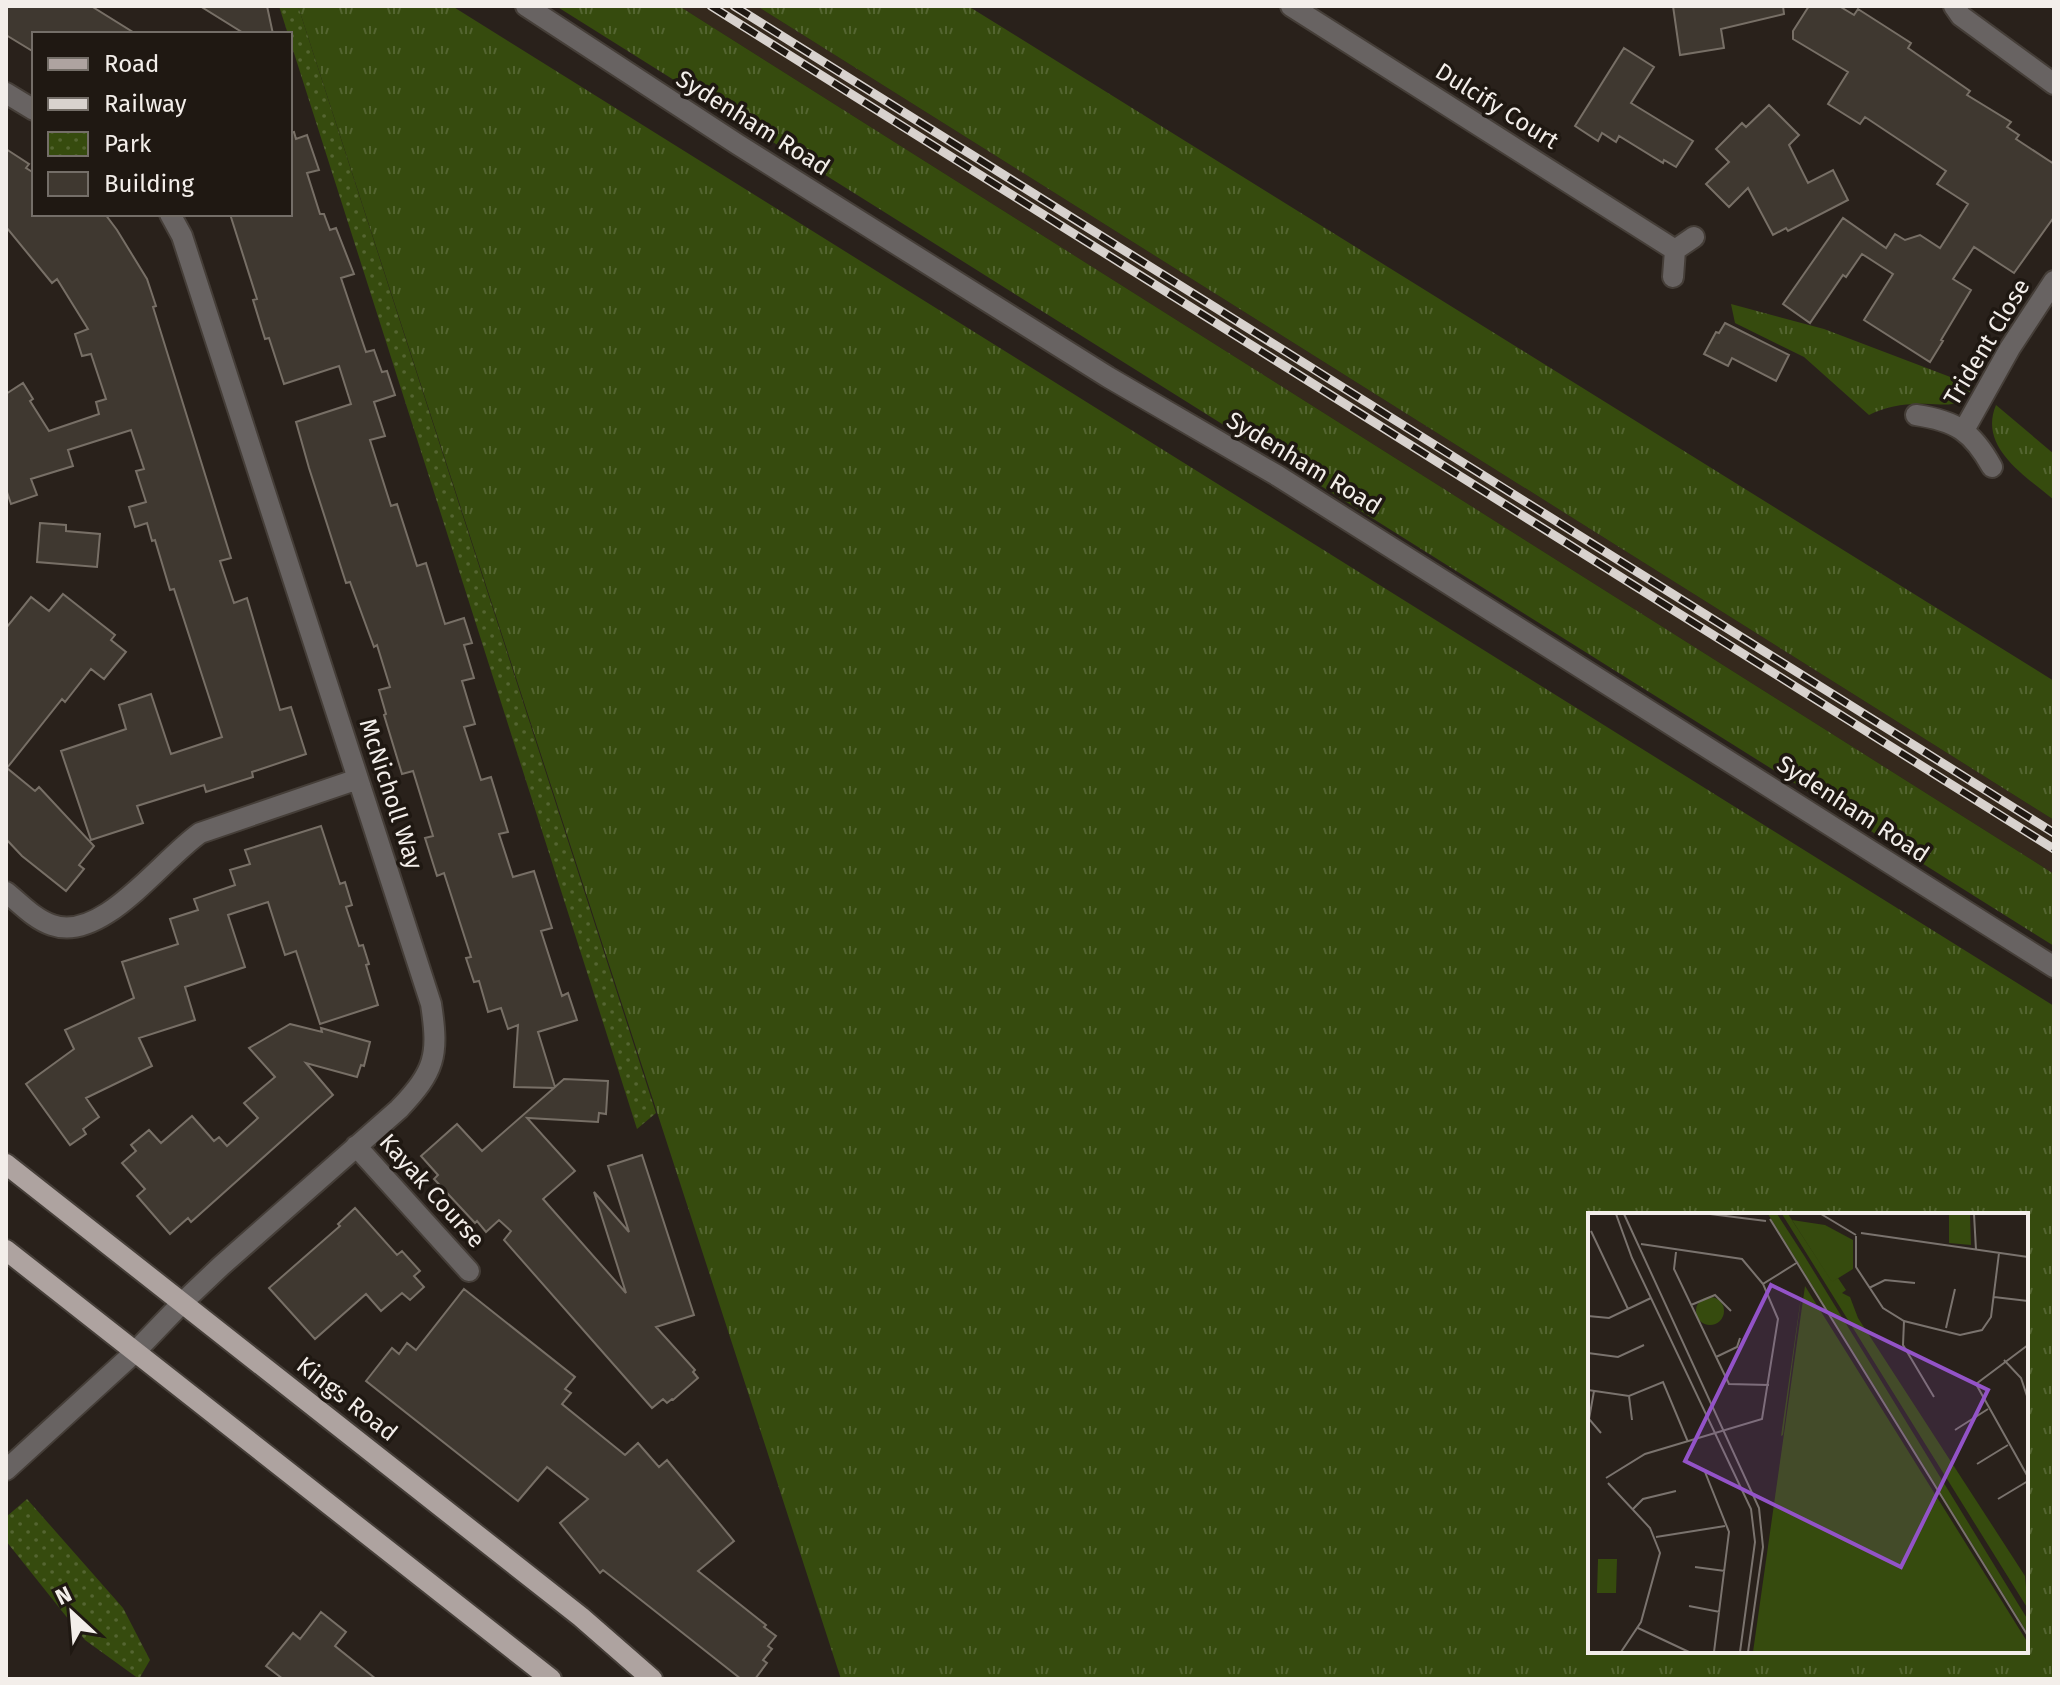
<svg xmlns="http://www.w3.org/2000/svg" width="2060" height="1685" font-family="'Fira Sans',sans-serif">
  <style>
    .built { fill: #35291d }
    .grass { fill: url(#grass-tufts); fill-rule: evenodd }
    .park { fill: url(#park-dots) }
    .building { fill: #3f3830; stroke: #776f66; stroke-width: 2 }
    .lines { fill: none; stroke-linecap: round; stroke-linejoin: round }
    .minor-casing { stroke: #453e38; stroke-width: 24 }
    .major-casing { stroke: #453e38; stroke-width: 24 }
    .minor { stroke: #686362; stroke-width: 20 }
    .major { stroke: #aea3a0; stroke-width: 20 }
    .rail-casing { stroke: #d8d2ce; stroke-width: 9 }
    .rail { stroke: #1f1812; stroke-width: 6; stroke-dasharray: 18; stroke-linecap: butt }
    .labels { text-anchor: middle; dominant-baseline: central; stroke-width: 7; stroke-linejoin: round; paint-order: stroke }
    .street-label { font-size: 24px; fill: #f3eeea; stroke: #1f1812 }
    .inset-road { fill: none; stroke: #7a736e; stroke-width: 2 }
    .view { fill: #9353c8; fill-opacity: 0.15; stroke: #9353c8; stroke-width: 4 }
    .inset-edge { fill: none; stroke: #f3eeea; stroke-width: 4 }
  </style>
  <defs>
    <pattern id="grass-tufts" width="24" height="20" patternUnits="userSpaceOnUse" patternTransform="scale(2)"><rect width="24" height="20" fill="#364b0e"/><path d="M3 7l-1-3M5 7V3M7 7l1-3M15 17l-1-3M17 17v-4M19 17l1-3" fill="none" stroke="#546531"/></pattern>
    <pattern id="park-dots" width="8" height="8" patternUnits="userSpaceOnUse" patternTransform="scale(2)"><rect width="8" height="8" fill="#364b0e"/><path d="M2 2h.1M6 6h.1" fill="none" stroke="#546531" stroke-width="1.8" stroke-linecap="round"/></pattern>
  </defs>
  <rect width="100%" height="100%" fill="#29211b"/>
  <!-- built -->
  <path class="built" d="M679,6H757L2054,820V874Z"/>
  <!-- grass -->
  <path class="grass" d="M298,6H452L2054,1006V1679H841ZM1590,1215H2026V1651H1590Z
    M556,6H679L2054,874V946Z
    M757,6H968L2054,681V820Z
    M1731,304L1824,329L1974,386C1956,413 1944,402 1918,404C1903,404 1884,407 1869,415L1804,357L1735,323Z
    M1996,405L2054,454V500C2026,476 1978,448 1996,405Z"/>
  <!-- park -->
  <path class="park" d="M279,6H298L656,1113L637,1129Z
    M27,1499L123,1608L150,1660L139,1679L85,1640L6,1541V1517Z"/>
  <!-- building -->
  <path class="building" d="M6,6H91L136,34H34V52L6,35Z
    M200,6H267L273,34H245Z
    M1673,6H1783L1784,14L1721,29L1724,48L1680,55Z
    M1809,6H1839L1854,15L1858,9L1911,43L1908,48L1970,91L1967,95L2011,122L2007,127L2019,135L2016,139L2054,164V217L2014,273L1974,247L1953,279L1971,290L1941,340L1943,341L1930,362L1864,320L1893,274L1862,254L1846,277L1843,275L1810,323L1783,304L1843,218L1886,248L1895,234L1905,240L1920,235L1940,248L1968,204L1937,184L1946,171L1865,117L1860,124L1828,104L1848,72L1793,39V31Z
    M1624,48L1654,67L1631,103L1693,141L1676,167L1664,160L1663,163L1619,136L1616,142L1602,133L1598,141L1575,126Z
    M1769,105L1799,135L1789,145L1808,183L1833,170L1848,200L1788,231L1786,228L1773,235L1748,188L1729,207L1706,184L1729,162L1716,149L1742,123L1746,127Z
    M294,132L296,139L307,135L319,170L307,173L320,214H324L330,230L336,228L354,274L341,278L366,352L374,350L382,372L387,371L395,395L374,402L385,436L370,440L391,506L397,504L417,566L426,563L445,624L464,618L472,643L464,645L474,678L462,681L475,724L464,727L481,780L491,777L508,832L499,834L513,877L534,871L552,928L541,931L562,996L568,993L577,1020L538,1032L555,1087L564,1079L608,1081L606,1114L599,1113L598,1122L527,1118L575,1171L543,1199L626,1293L594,1192L629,1232L608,1166L642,1155L694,1315L656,1327L695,1370L693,1372L698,1378L673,1400L672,1399L667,1403L663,1399L652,1408L504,1240L511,1231L499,1220L486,1232L477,1221L475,1223L434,1179L438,1175L421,1156L457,1124L482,1151L554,1088L514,1087L518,1025L508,1029L501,1008L488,1012L479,981L474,982L466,958L471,957L444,873L437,876L425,838L433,836L413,771L402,774L384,715L386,714L379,690L390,687L377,645L374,647L350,582L346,583L309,468L296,422L351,404L339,366L284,384L269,338L265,339L253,300L257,299L230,214H290V133Z
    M6,149L29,164L26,168L34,173V214H105L117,230L147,279L156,306L153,307L231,558L220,561L234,603L247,598L280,710L291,707L306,754L252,772L253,777L206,792L204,785L137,806L143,823L91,840L61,751L126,729L119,705L151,694L171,754L222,737L174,589L170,590L155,540L152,541L147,523L135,527L129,507L146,502L136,471L144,469L131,430L68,450L73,466L31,479L37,495L11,504L6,489V394L23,383L33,399L30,401L49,431L99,414L96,402L106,399L91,354L82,356L75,334L88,329L57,279L52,283L6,227Z
    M1725,323L1789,355L1776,381L1732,358L1728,366L1704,354L1716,332L1719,333Z
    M40,523L66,525V531L100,534L97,567L37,562Z
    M63,594L115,635L111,640L126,652L104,679L91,669L65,702L62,699L7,768L35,791L39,787L94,846L79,865L84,869L66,891L22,856L6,839V628L31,597L49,611Z
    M321,826L340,884L345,882L352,905L346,907L359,946L363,945L369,964L366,965L378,1005L320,1024L296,951L285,955L268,902L228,915L245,967L185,987L195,1020L139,1038L152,1066L86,1098L99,1117L83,1129L86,1134L70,1145L26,1084L74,1049L65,1030L134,998L122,962L178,944L170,919L198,910L194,899L235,885L230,870L250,864L245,850Z
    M290,1024L322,1032L321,1028L370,1042L364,1066L361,1065L357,1077L306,1063L333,1095L191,1222L188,1218L170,1234L137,1196L145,1189L122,1163L136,1151L131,1145L149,1130L161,1143L192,1116L214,1141L219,1137L227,1146L258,1118L244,1103L275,1077L249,1048Z
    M355,1208L397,1255L402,1251L420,1271L414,1276L424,1287L410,1300L402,1293L381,1311L366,1294L315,1339L269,1288L340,1226L338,1224Z
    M464,1289L575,1377L565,1389L571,1393L562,1404L625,1455L638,1443L659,1467L667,1460L734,1541L698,1571L766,1625L764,1627L776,1636L768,1646L772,1649L763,1660L767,1663L755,1679H741L603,1570L600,1573L560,1523L588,1499L547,1467L518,1501L366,1381L392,1348L399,1354L407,1343L416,1350Z
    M321,1612L346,1632L335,1646L376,1679H283L266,1666L293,1633L300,1639Z"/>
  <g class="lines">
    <!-- minor casing -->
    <g class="minor-casing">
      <path id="minor" d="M526,6L737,144L1108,377L1278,476L2054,967
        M1291,6L1675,250
        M1954,6L1961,16L2054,84
        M6,93L34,110
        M1673,277L1675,250L1694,237
        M1916,415C1956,421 1972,431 1992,467
        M1964,430L2010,348L2054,281
        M6,892C20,903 34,919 52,925C102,943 160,861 200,833L358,779
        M356,1146L469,1271
        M6,1470L134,1353L182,1303L221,1266L399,1109C435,1071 439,1056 431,1004L182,236L170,214"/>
    </g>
    <!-- major casing -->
    <g class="major-casing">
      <path id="major" d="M6,1164L581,1617L652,1679
        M6,1250L551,1679"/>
    </g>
    <!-- minor -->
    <use href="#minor" class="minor"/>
    <!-- major -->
    <use href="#major" class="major"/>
    <!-- rail casing -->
    <g class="rail-casing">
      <path id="rail" d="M711,6L2054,849
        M734,6L2054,833"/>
    </g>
    <!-- rail -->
    <use href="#rail" class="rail"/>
  </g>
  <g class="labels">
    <!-- street labels -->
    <g class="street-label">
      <text transform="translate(1497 106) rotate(32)">Dulcify Court</text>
      <text transform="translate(753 123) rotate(32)">Sydenham Road</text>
      <text transform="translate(1987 342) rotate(-59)">Trident Close</text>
      <text transform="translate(1304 463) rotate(31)">Sydenham Road</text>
      <text transform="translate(391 794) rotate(72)">McNicholl Way</text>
      <text transform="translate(1853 809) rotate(33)">Sydenham Road</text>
      <text transform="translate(432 1191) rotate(48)">Kayak Course</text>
      <text transform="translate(347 1399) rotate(38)">Kings Road</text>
    </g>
  </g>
  <!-- overview -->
  <g transform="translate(1588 1213)">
    <rect width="440" height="440" fill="#29211b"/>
    <path d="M180,1H189L217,44L440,407V421ZM194,1H200L244,68L250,65L258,77L254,80L262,84L270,105L437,363L440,396ZM217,73L440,430V439H165Z" fill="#364b0e"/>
    <path d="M361,1H382L383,32L361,30ZM204,7L237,12L265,27V56L244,69ZM215,70L195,222L193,223ZM108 98a14 14 0 1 1 28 0a14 14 0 1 1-28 0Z" fill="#364b0e"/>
    <path d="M10,346H29L28,380H9Z" fill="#364b0e"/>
    <path class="inset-road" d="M28,1L44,45L163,296L167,329L152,439M36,1L171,295L175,334L160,439M122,1L178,8M233,1L268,22M386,1L388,37M182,6L440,423M3,18L40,96M273,20L440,44M268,23V54L295,95L316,108L372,122L394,117L403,104L411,40M53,31L154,46L175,71M88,39L86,56L141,171L181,172M281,75L297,67L327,70M406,84L440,88M103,92L127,82L143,98M0,103L21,105L63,85M316,108L315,132L346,184M358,115L367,76M440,132L388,171L440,264M0,140L30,144L56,132M128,144L149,134L152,125M416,147L433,165L440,186M0,177L41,183L75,169L100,229M6,178L1,206L13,220M41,183L44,207M367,217L400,196M389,251L420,232M117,259L141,319L126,439M18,265L57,241L174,206L190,106L175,71L210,49M20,270L62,315L72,340L53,409L33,439M410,286L440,268M45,296L55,286L88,278M68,324L137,313M107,354L137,358M101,393L132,399M50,415L101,439"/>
    <path class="view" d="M183,72L400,177L313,354L97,248Z"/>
    <rect width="440" height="440" class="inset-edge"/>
  </g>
  <!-- border -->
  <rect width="2060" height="1685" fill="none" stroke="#f3eeea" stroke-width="16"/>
  <!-- legend -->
  <rect x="32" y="32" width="260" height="184" fill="#1f1812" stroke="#746e68" stroke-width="2"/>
  <rect x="48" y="58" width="40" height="12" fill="#aea3a0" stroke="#746e68" stroke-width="2"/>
  <text x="104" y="72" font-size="24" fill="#f3eeea">Road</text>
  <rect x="48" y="98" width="40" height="12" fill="#d8d2ce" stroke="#746e68" stroke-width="2"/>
  <text x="104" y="112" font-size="24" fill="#f3eeea">Railway</text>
  <rect x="48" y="132" width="40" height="24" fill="url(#park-dots)" stroke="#746e68" stroke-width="2"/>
  <text x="104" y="152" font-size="24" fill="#f3eeea">Park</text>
  <rect x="48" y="172" width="40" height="24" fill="#3f3830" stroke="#746e68" stroke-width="2"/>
  <text x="104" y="192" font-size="24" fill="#f3eeea">Building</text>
  <!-- north arrow -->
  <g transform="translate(72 1613) rotate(334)" stroke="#1f1812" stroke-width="6" paint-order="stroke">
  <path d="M0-6L14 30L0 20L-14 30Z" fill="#f3eeea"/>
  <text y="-12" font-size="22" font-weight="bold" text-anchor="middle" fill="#f3eeea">N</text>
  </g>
</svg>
